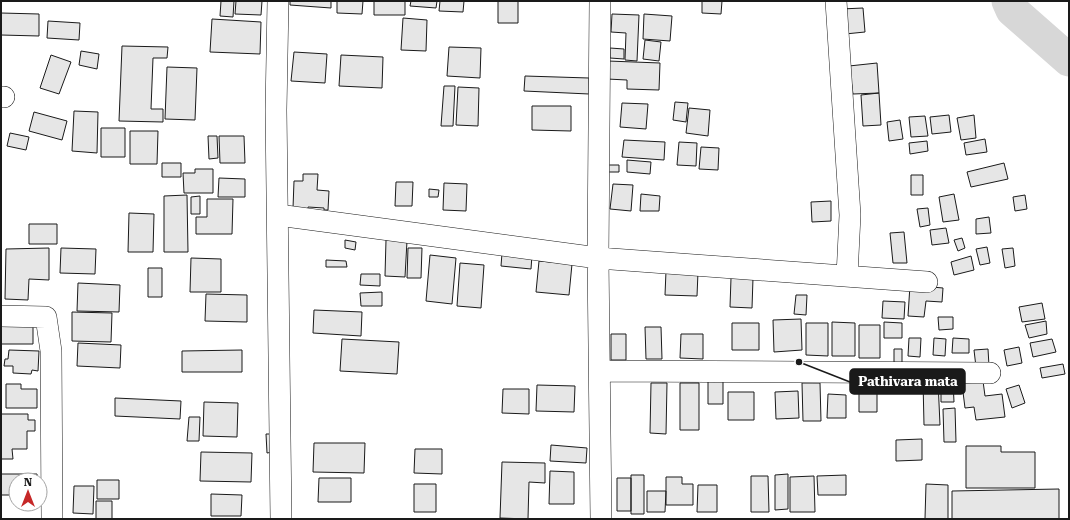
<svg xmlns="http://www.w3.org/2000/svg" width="1070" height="520" font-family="'Roboto Serif',serif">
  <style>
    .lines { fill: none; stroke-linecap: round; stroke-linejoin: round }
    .river { stroke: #d7d7d7; stroke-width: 33 }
    .building { fill: #e6e6e6; stroke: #1a1a1a }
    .minor-casing { stroke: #1a1a1a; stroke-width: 22 }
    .minor { stroke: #fff; stroke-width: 21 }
    .leader { fill: none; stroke: #1a1a1a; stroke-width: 1.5 }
    .callout-dot { fill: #1a1a1a; stroke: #fff; stroke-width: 1.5 }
    .callout { fill: #1a1a1a; stroke: #1a1a1a; stroke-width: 1.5 }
    .callout-label { font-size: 13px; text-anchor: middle; font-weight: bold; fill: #fff }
  </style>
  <rect width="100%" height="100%" fill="#fff"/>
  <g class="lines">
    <!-- river -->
    <path class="river" d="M1008,1L1012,10L1069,60"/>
  </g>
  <!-- building -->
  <path class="building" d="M221,1H234L233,17L220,16Z
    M236,1H262L261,15L235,14Z
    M290,1H331V8L290,5Z
    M337,1H363L362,14L337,13Z
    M374,1H405V15H374Z
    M411,1H437L436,8L410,6Z
    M440,1H464L463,12L439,11Z
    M498,1H518V23H498Z
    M702,1H722L721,14L702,13Z
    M863,8L865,32L845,34L841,9Z
    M1,13L39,14V36L1,35Z
    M612,14L639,15L637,61L625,60L626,33L611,32Z
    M644,14L672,16L670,41L643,39Z
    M403,18L427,20L426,51L401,50Z
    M212,19L261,22L260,54L210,52Z
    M48,21L80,23L79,40L47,38Z
    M645,40L661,42L659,61L643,59Z
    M122,46L168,47L167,58H153L151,109H163V122L119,121Z
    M449,47L481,48L480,78L447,76Z
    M610,48L624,49V59L610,58Z
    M81,51L99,54L97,69L79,65Z
    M294,52L327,54L325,83L291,81Z
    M51,55L71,62L59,94L40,88Z
    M341,55L383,57L382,88L339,86Z
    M608,61L660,63L659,90L627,89V80L607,79Z
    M877,63L879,93L853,94L849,66Z
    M167,67L197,68L195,120L165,119Z
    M525,76L589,78V94L524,91Z
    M444,86H455L453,126H441Z
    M458,87L479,88L478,126L456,125Z
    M879,93L881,125L863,126L861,95Z
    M675,102L688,103L686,122L673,120Z
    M622,103L648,104L646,129L620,127Z
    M532,106H571V131L532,130Z
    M689,108L710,110L708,136L686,133Z
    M74,111L98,112L97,153L72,151Z
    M34,112L67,121L62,140L29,131Z
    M949,115L951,132L932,134L930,117Z
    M974,115L976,138L961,140L957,118Z
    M925,116L928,136L911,137L909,117Z
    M900,120L903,139L889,141L887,122Z
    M101,128H125V157H101Z
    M130,131H158L157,164H130Z
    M10,133L29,137L26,150L7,146Z
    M208,136H217L218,158L209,159Z
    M219,136H244L245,163H220Z
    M985,139L987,152L966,155L964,143Z
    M624,140L665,142L664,160L622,157Z
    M927,141L928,151L910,154L909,143Z
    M679,142L697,143L696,166L677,165Z
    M701,147L719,148L718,170L699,169Z
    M627,160L651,162L650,174L627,172Z
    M162,163H181V177H162Z
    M1004,163L1008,179L971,187L967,172Z
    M608,165H619V172H608Z
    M195,169H213V193H184L183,173H195Z
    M303,174H318L317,190L329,191L328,210H324V208L308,207V209L293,208L294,181H303Z
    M911,175H923V195H911Z
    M219,178L245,179V197H218Z
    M396,182H413L412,206H395Z
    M444,183L467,184L466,211L443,210Z
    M613,184L633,185L631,211L610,209Z
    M429,189L439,190L438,197H429Z
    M641,194L660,196L659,211H640Z
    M954,194L959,220L943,222L939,197Z
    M187,195L188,252H164V196Z
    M1025,195L1027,209L1015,211L1013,197Z
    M200,196V214H191V197Z
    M207,199H233L232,234H196V217H207Z
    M831,201V221L812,222L811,202Z
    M928,208L930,225L920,227L917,209Z
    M129,213L154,214L153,252H128Z
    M989,217L991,233L976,234V219Z
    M29,224H57V244H29Z
    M946,228L949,243L932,245L930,230Z
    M904,232L907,263H893L890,233Z
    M962,238L965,248L958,251L954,240Z
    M345,240L356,242L355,250L345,248Z
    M386,240L407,241L405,277L385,276Z
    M987,247L990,263L980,265L976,249Z
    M49,248V280L29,279L28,300L5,299L6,249Z
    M61,248L96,249L95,274L60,273Z
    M408,248H422L421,278H407Z
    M1013,248L1015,266L1005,268L1002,249Z
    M502,253L532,255L531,269L501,266Z
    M430,255L456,258L452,304L426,301Z
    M971,256L974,270L954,275L951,262Z
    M191,258L221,259V292H190Z
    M326,260L346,261L347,267H326Z
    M539,261L572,264L569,295L536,292Z
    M460,263L484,265L481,308L457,306Z
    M148,268H162V297H148Z
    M666,271L698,272L697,296L665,295Z
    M361,274H380V286L360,285Z
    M731,278H753L752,308L730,307Z
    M78,283L120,285L119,312L77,311Z
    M910,285L943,288L942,302L926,301L924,317L908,316Z
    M382,292V306H361L360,293Z
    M206,294L247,295V322L205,321Z
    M796,295H807L806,315L794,314Z
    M883,301L905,302L904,319L882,318Z
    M1042,303L1045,319L1022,322L1019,307Z
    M314,310L362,312L361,336L313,333Z
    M72,312L112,313L111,342L72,341Z
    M938,317H953V329L939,330Z
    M801,319L802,350L774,352L773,320Z
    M1046,321L1047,334L1029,338L1025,325Z
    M832,322L855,323V356H832Z
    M884,322L902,323V338H884Z
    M732,323H759V350H732Z
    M806,323H828V356L806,355Z
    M1,324H33V344H1Z
    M859,325H880V358H859Z
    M645,327H661L662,359H646Z
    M611,334H626V360H611Z
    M681,334H703V359L680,358Z
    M909,338H921L920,357L908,356Z
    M934,338L946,339L945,356L933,355Z
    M953,338L969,339V353H952Z
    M342,339L399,342L397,374L340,371Z
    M1052,339L1056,352L1033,357L1030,343Z
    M78,343L121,345L120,368L77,366Z
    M1019,347L1022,363L1007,366L1004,350Z
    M894,349H902V365H894Z
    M988,349L989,366L976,367L974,350Z
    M9,350L39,351L38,371L32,370L31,374L13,373V366H4L5,359H8Z
    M242,350V372H182V351Z
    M1063,364L1065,374L1042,378L1040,368Z
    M708,381H723V404H708Z
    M923,381H938L940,425H924Z
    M941,381H953L954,402H941Z
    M983,381L985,396L1002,394L1005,417L976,420L974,407L965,408L962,384Z
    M859,382H877V412H859Z
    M651,383H667L666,434L650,433Z
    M680,383H699V430H680Z
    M802,383H820L821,421H803Z
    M6,384H21V389H37V408H6Z
    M537,385L575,386L574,412L536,411Z
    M1019,385L1025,403L1012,408L1006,389Z
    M503,389H529V414L502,413Z
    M798,391L799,418L776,419L775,392Z
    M728,392H754V420H728Z
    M828,394L846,395V418H827Z
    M115,398L181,401L180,419L115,416Z
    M204,402L238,403L237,437L203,436Z
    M955,408L956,442H944L943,409Z
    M1,414H28V420H35V431H27V449H12L13,459H1Z
    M189,417H200L199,441H187Z
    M266,434H272L273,452L267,453Z
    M922,439V460L896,461V440Z
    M314,443H365L364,473L313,472Z
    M551,445L587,448L586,463L550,461Z
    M966,446H1001V452H1035V488H966Z
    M415,449H442V474L414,473Z
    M201,452L252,453L251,482L200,481Z
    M502,462L545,463V483L529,482L528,519L500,518Z
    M550,471L574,472V504H549Z
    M1,474H37V480H16V495H1Z
    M788,474V509L775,510V475Z
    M631,475H644V514H631Z
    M846,475V495H818L817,476Z
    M751,476H768L769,512H751Z
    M814,476L815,512H790V477Z
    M666,477H682V484H693V505H666Z
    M319,478H351V502H318Z
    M617,478H631V511H617Z
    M97,480H119V499H97Z
    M414,484H436V512H414Z
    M926,484L948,485V519H925Z
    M698,485H717V512H697Z
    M74,486H94L93,514L73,513Z
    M1059,489V519H952V491Z
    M647,491H666L665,512H647Z
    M211,494L242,495L241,516H211Z
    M96,501H112V519H96Z"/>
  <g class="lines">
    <!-- minor casing -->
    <g class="minor-casing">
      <path id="minor" d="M278,1L276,110L281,519
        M600,1L598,258L601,519
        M836,1L850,215L847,276
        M1,97H4
        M278,215L598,258L927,282
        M1,316L46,317L51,351L52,519
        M600,371L990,373"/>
    </g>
    <!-- minor -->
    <use href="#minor" class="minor"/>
  </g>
  <!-- callouts -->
  <path class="leader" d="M799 362L850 382"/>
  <circle class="callout-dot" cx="799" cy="362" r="4"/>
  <rect class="callout" x="850" y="369" width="115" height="25" rx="4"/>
  <g class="callout-label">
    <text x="908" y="386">Pathivara mata</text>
  </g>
  <!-- border -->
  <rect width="1070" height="520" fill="none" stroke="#1a1a1a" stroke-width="4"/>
  <!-- north arrow -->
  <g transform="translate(28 492)"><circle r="19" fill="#ffffff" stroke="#a3a3a3"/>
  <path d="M0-3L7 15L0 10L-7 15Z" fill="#c62828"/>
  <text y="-6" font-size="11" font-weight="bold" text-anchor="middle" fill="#1a1a1a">N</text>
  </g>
</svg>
